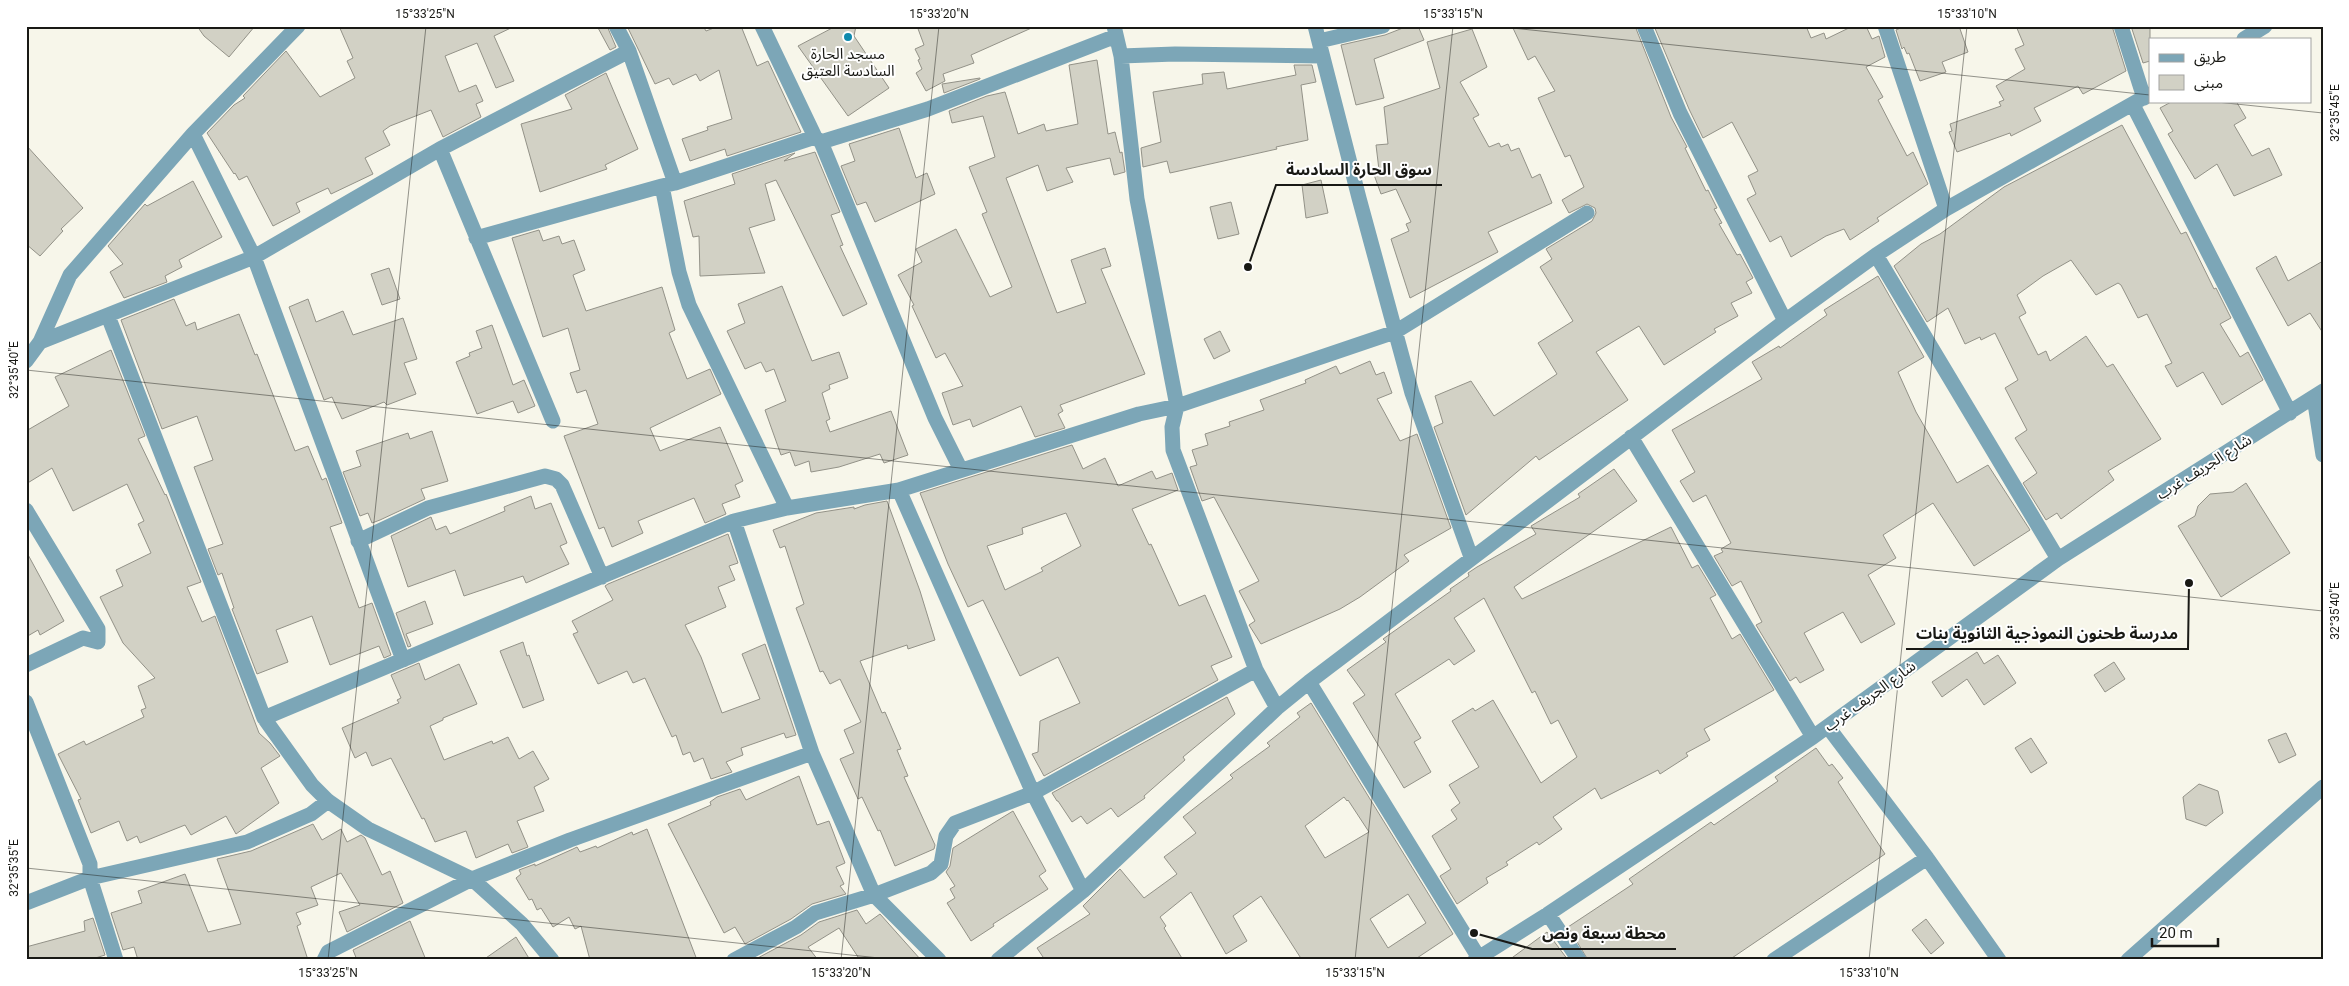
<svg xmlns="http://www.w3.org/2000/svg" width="2349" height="986" font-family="Roboto,'Noto Sans Arabic',sans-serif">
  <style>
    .building { fill: #d2d1c5; stroke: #939288; fill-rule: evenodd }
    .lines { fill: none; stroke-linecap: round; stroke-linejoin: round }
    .minor { stroke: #7ca6b7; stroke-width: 15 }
    .ticks { fill: none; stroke: #191915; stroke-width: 1; stroke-opacity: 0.45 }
    .poi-dot { fill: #108aad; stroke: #fff; stroke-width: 2 }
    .labels { text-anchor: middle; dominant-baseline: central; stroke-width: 4; stroke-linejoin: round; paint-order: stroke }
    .poi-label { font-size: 15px; fill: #191915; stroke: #fff }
    .street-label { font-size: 15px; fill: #191915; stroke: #fff }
    .leader { fill: none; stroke: #191915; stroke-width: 2 }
    .callout-dot { fill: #191915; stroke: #fff; stroke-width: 2 }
    .callout-label { font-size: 16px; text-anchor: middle; font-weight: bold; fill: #191915; stroke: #fff; stroke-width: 4; stroke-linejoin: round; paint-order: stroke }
    .neatline { fill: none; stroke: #191915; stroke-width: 2 }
    .ticks-label { font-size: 12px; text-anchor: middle; fill: #191915 }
  </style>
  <rect width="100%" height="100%" fill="#f7f6ea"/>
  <!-- building -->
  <path class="building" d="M197,26H255L229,57L204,36Z
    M339,26H515L494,36L514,81L496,88L477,43L445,56L459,92L476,85L483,101L476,104L481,117L443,137L431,110L390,126L383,131L390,145L365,158L373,174L331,194L328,188L296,203L300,212L273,226L247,176L239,180L235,173L234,174L207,133L234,105L245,98L243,96L286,51L320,97L355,78L347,61L353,58Z
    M597,26H607L616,47L610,50Z
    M627,26H703L706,31L719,26H741L757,66L768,61L801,132L727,156L725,149L690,161L682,139L708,130L707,127L732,119L719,70L700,81L696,74L673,85L669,78L655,84Z
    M836,26H856L854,36L889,88L848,116L798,46Z
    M917,26H1036L971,55L974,63L943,74L945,81L926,91L916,73L922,69L918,60L920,59L915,49L924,45Z
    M1408,26H1418L1424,40L1374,59L1384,98L1356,105L1341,45L1385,35Z
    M1512,26H1635L1671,117L1687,147L1685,148L1706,191L1708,190L1717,208L1714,209L1722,223L1719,224L1737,255L1740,254L1753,278L1746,282L1752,293L1731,303L1738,316L1714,329L1716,332L1664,365L1639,326L1596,352L1628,400L1539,460L1536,456L1466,515L1434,427L1443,423L1435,396L1471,381L1494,416L1557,374L1538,343L1573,321L1540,267L1552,259L1546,249L1592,221L1596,213L1595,208L1587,204L1569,213L1562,200L1584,187L1570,155L1565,157L1538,98L1555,91L1535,56L1528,60Z
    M1654,26H1806L1811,38L1824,33L1826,39L1853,26H1866L1872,39L1879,36L1885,57L1866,67L1883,97L1878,100L1907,156L1913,152L1928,184L1877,218L1879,221L1850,240L1844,229L1826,236L1791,257L1781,236L1770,242L1747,199L1756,194L1748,176L1758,171L1732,122L1703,138L1689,109Z
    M1905,26H1959L1968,52L1942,62L1946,72L1920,81L1909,53L1907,54L1904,47L1902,49L1896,30Z
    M2016,26H2112L2126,71L2083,94L2078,86L2034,108L2041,121L2011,136L2010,133L1957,152L1949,132L1952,131L1950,124L2001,106L1999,102L2004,100L1996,86L2025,69L2015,49L2024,45Z
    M2131,26H2150V61L2143,63Z
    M1472,29L1487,67L1460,82L1479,115L1473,118L1489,147L1499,143L1501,147L1508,144L1511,151L1519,148L1532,178L1540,174L1552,203L1488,232L1498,252L1410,298L1391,239L1409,231L1406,224L1411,222L1396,189L1381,194L1373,172L1379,170L1376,145L1388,144L1384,107L1440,88L1427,42Z
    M1097,60L1108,134L1115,132L1120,153L1122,152L1125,172L1114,175L1110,158L1066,168L1073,182L1047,191L1038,165L1006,178L1057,313L1086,303L1071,260L1105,248L1111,266L1101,269L1145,374L1060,405L1063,411L1058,414L1065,428L1035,437L1021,406L973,427L970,419L953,425L942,393L963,386L945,353L936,358L912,306L914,305L898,275L922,262L916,249L956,229L990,297L1012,287L982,214L987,212L969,167L995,157L983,116L952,123L949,111L987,96L1005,92L1018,134L1044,124L1046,131L1078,124L1069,65Z
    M1294,65H1312L1316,82L1301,85L1308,140L1276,147L1277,149L1170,173L1167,161L1143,167L1141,148L1161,142L1153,92L1203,84L1202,74L1224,72L1227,89L1296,75Z
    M606,73L638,149L605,165L607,169L540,192L521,124L572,109L565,95Z
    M980,78V79L944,93L942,84Z
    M2173,101H2236L2246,118L2234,125L2252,156L2269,148L2282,175L2234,196L2217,164L2195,179L2168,134L2173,131L2160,108Z
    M2122,125L2181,234L2186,232L2214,289L2216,288L2231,318L2220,324L2240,357L2248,352L2263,380L2222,405L2203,372L2177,387L2165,366L2172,363L2147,314L2138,318L2121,285L2118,283L2096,295L2071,260L2043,276L2017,295L2026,313L2019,317L2038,355L2046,351L2050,361L2086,336L2107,367L2113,364L2161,439L2108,471L2114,480L2061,519L2057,513L2046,520L2023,483L2037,473L2015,438L2027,430L2005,388L2018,380L1995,333L1981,340L1980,337L1965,344L1948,308L1927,322L1894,266L1921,244L1940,234L2004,187Z
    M899,128L916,178L927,173L935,194L875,222L866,202L857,205L841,166L855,161L849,144Z
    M26,145L83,208L61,229L63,231L40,256L26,244Z
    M815,152L840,212L831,215L843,245L840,246L867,304L843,316L776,180L765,184L775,220L749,228L765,273L700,276L699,236L693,237L684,201L735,184L732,174L795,153L784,161Z
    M1321,180L1328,213L1306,218L1302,185Z
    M193,181L222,237L179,260L182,267L165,276L167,282L124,298L110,272L123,264L108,246L145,204L147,206Z
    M1231,202L1239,234L1218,239L1210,207Z
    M539,230L543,241L559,236L562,244L574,240L585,270L573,275L586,311L662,287L675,330L669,333L687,379L710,369L721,394L650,428L660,451L720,427L743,481L735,485L740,497L722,504L726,514L705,523L694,498L638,521L643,533L612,547L604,527L599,529L564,436L598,424L586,390L577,393L570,373L580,370L568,328L543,337L512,238Z
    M2276,256L2288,281L2323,261V333L2310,313L2288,326L2256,268Z
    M389,268L400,299L382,305L371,274Z
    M1878,276L1924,357L1898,372L1916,412L1957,483L1988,465L2030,530L1974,566L1933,503L1883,535L1896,558L1868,575L1895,624L1861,643L1843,612L1804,633L1824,670L1800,683L1796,677L1790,681L1756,625L1762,622L1741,581L1732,586L1714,556L1723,552L1721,549L1731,543L1706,495L1693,502L1680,481L1695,472L1672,430L1762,379L1752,362L1779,346L1780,348L1827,315L1824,310Z
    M782,286L812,361L839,352L848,378L829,385L830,389L822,393L830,419L826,421L830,432L891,411L908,455L884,463L880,454L839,467L811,472L809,461L795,466L790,452L781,455L765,410L786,401L774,369L766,372L761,362L745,369L727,331L745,323L738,304Z
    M174,299L186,326L195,322L197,330L239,314L255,355L257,354L295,451L308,446L322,480L326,478L342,523L330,527L359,608L372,603L391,655L384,658L379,646L330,665L312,616L276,630L288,662L257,674L232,609L234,608L222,573L218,575L208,549L223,544L194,467L213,460L197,416L162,429L121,320Z
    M308,299L316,322L343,311L353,335L403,318L417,359L404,363L416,394L387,405L384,402L342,419L332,397L324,400L289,307Z
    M492,325L513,385L524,380L535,406L518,413L513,401L477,414L456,362L470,356L469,353L482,348L476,331Z
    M1220,331L1230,351L1214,359L1204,339Z
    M111,350L145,436L138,439L165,495L166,494L201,582L187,587L202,622L215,616L259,733L270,743L280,756L261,768L279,803L236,834L226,816L191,835L185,825L140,843L137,836L127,841L119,821L91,833L78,800L81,799L58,754L84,741L86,745L144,717L141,710L146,708L138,686L155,678L123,643L100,597L123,586L116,570L151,553L138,524L144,521L127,484L73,511L52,468L26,484V431L69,406L55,377Z
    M1370,361L1376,375L1384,372L1392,393L1377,399L1400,441L1417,434L1451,528L1404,555L1409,561L1360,597L1340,609L1261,644L1249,625L1255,621L1239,591L1259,581L1214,497L1202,501L1190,467L1197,465L1192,450L1208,445L1205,434L1230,426L1229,422L1264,410L1260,400L1306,383L1305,380L1336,366L1340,374Z
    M432,431L448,481L421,489L425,499L380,520L372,523L368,513L360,516L343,472L361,466L356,451L408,433L410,439Z
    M1072,445L1083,469L1105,458L1118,486L1152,471L1156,479L1172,473L1178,490L1132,509L1149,545L1151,544L1179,606L1205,595L1232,657L1211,666L1218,680L1044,776L1032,754L1038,752L1040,721L1080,703L1058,657L1020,676L983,600L968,607L948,564L920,493ZM1066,513L1081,546L1041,568L1043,571L1005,590L987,546L1023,534L1022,528Z
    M1614,469L1637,501L1514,587L1522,599L1671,527L1692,568L1698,565L1716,595L1710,598L1732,639L1740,634L1774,690L1704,729L1710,740L1686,753L1688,756L1660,774L1658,770L1601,799L1595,788L1553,817L1562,829L1539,845L1537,842L1506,862L1508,865L1486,878L1488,883L1457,904L1440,876L1451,869L1432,836L1457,819L1451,810L1460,803L1449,785L1479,767L1452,721L1473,708L1475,711L1493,700L1541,783L1577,757L1558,720L1551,724L1535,691L1532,693L1484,598L1454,618L1475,651L1454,665L1449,659L1395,694L1421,738L1414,742L1431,772L1404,788L1353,703L1365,695L1347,670L1386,642L1383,639L1451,591L1450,589L1469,576L1468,573L1477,567L1536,534L1531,526L1580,497L1578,494Z
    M2246,483L2290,553L2221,597L2178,526L2195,516L2198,506L2210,494L2233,492Z
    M531,496L535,509L551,503L567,543L560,546L569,564L526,583L523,576L464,596L455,570L408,587L391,536L431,517L436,530L446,526L450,534L505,511L504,507Z
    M887,501L920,591L935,640L908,649L907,645L860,661L882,713L885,712L901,749L897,750L908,776L904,777L935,845L934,849L895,866L880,830L878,831L862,797L858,799L840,759L854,753L844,730L861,722L840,679L830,684L823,671L820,672L796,608L804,604L785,546L780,548L773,530L816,513L854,507V509L865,505Z
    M728,534L738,563L729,566L735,580L718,587L726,607L685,625L701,657L722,713L760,699L742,654L765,644L796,735L786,738L784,733L741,748L743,755L726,762L732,772L711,779L703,758L694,762L690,752L683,755L676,735L672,737L645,678L633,683L627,671L598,684L573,634L578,632L572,621L613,600L605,586L608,584Z
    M26,551L64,621L40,635L38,630L26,637Z
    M425,601L433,624L406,634L411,646L408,647L396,613Z
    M523,642L527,656L529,655L544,700L523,708L500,651Z
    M1977,652L1984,664L1998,655L2016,683L1984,705L1967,679L1942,697L1932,682Z
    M2114,662L2125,679L2105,692L2094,675Z
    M419,663L425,680L459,664L477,704L443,718V720L430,726L444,760L492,741L493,744L508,737L519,759L533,751L549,779L534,787L544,811L517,821L528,847L512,853L508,844L476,858L466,831L435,842L424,818L422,819L391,758L372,766L366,752L355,758L342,728L399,703L397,700L401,698L391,675Z
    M1227,697L1235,714L1183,757L1185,760L1144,796L1145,798L1118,817L1111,808L1087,824L1081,816L1072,822L1058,801H1057L1052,793Z
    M1311,703L1453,934L1414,960H1302L1261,896L1233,916L1247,941L1226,954L1191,892L1160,917L1166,926L1164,928L1183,960H1045L1037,948L1090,914L1083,906L1120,869L1144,898L1177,874L1164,857L1196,833L1183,817L1233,778L1230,775L1270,746L1267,743L1300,717L1297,713ZM1344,797L1347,801L1348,800L1369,832L1325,858L1305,826ZM1408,894L1426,923L1388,948L1370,919Z
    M2286,733L2296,755L2279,763L2268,740Z
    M2031,738L2047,763L2031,773L2015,748Z
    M1816,748L1829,766L1832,764L1843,778L1838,782L1885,854L1729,960H1588L1568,927L1633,884L1629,879L1711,822L1714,825L1778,781L1775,777Z
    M799,776L817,825L829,821L845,863L836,867L844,884L840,886L846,894L812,904L791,919L745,944L735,927L724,933L668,824L711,805L710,802L717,797L740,789L746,800Z
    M2199,784L2218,791L2223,813L2206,826L2186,819L2183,797Z
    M1013,811L1046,871L1039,876L1048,889L993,924L994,926L971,941L947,903L955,898L950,889L955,886L946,872L950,866L953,848Z
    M313,824L322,840L341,829L347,842L361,835L365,838L382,875L390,871L403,903L347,932L339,912L360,905L341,873L311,887L318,905L296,913L301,924L297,926L308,960H138L134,947L123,950L111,913L142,903L138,891L185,874L208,932L241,924L217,859L251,851Z
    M647,829L697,960H590L581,926L575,929L569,917L553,927L541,908L537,910L532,899L529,900L516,878L521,874L519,870L535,864V866L573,849L577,847L580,852L596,846L597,848L632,832L633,835Z
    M857,910L866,924L880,914L921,960H860L839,928L808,947L818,960H754L801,935L819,922Z
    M93,918L105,955L89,960H26V947L85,931L84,921Z
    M1926,919L1944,943L1931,954L1912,930Z
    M410,921L426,960H357L353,950Z
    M1547,932L1568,960H1509Z
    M516,937L530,960H483Z"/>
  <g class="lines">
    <!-- minor -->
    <path class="minor" d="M616,26L629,51L675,183L662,186L679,272L689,305L787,508
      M762,26L815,137
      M1114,26L1121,56L1137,199L1177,406L1172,427L1173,450L1256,670L1277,708
      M1315,26L1359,198L1412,393L1471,557
      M1644,26L1680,113L1785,321
      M1885,26L1946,209
      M2121,26L2144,98
      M2244,39L2265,26
      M1319,41L1383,26
      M1121,56L1175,54L1322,56
      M2133,105L2290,413
      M193,134L254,257L403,660
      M821,142L928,109L1116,36
      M440,149L553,421
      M675,183L815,137L821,142L935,418L961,470
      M476,238L662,186
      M1876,255L2058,559
      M108,316L264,718L312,785L328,801L368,829L472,879L522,924L552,960
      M40,342L70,275L193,134L298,26
      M26,361L40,342L254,257L440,149L629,51
      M2314,397L2323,455
      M1631,437L1813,737
      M899,490L1033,793L1083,891
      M26,510L98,629V642L83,638L26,665
      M734,521L812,753L874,895L939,960
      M358,541L428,508L545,476L556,479L562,485L602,577
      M1309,682L1479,958
      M26,702L90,864V878L116,960
      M264,718L734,521L787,508L899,490L1139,414L1177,406L1395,332L1587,213
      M1828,727L1927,858L1999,960
      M26,903L90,878L247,842L311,814L328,801
      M1548,914L1579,960
      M324,960L328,952L472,879L570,840L812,753
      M734,960L796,927L815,913L874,895L931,873L941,864L946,836L955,823L1033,793L1256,670
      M998,960L1083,891L1277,708L1309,682L1785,321L1876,255L1946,209L2150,94
      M1475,960L1548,914L1813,737L2058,559L2323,391
      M1774,960L1927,858
      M2128,960L2323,787"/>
  </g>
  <!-- ticks -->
  <path class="ticks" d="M1493,26L2150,95M2207,101L2323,113M26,370L2323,611M26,868L898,960M328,960L426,26M841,960L939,26M1355,960L1453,26M1869,960L1967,26"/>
  <!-- markers -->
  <circle class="poi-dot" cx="848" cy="37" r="5"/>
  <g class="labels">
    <!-- poi labels -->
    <g class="poi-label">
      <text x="848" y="54">مسجد الحارة<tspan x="848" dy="17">السادسة العتيق</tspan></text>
    </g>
    <!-- street labels -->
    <g class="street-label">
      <text transform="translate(2204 467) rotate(-32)">شارع الجريف غرب</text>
      <text transform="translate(1870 696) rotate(-36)">شارع الجريف غرب</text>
    </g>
  </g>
  <!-- callouts -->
  <path class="leader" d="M1248 267L1276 185H1442M2189 583L2188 649H1906M1474 933L1532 949H1676"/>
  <g class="callout-dot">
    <circle cx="1248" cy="267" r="5"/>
    <circle cx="2189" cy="583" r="5"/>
    <circle cx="1474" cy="933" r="5"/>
  </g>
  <g class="callout-label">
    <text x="1359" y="175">سوق الحارة السادسة</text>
    <text x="2047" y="639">مدرسة طحنون النموذجية الثانوية بنات</text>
    <text x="1604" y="939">محطة سبعة ونص</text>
  </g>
  <!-- border -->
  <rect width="2349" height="986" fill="none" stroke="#ffffff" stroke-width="55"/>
  <!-- legend -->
  <rect x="2149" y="38" width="162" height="65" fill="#ffffff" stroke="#a3a3a1"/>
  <rect x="2159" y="54" width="25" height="8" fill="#7ca6b7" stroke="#a3a3a1"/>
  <text x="2194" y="62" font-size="15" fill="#191915">طريق</text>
  <rect x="2159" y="75" width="25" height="15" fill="#d2d1c5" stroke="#a3a3a1"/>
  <text x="2194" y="88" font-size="15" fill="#191915">مبنى</text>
  <!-- scale -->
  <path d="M2152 938v8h66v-8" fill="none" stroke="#191915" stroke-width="2.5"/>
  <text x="2159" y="938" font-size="15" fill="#191915" stroke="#ffffff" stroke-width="4" paint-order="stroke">20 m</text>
  <rect x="28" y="28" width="2294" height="930" class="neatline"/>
  <g class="ticks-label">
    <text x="425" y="18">15°33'25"N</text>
    <text x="939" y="18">15°33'20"N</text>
    <text x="1453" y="18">15°33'15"N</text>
    <text x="1967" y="18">15°33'10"N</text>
    <text transform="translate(2335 113) rotate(-90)" y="4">32°35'45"E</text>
    <text transform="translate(14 370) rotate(-90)" y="4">32°35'40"E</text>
    <text transform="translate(2335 611) rotate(-90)" y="4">32°35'40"E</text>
    <text transform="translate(14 868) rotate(-90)" y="4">32°35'35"E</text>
    <text x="328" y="977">15°33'25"N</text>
    <text x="841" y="977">15°33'20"N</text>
    <text x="1355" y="977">15°33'15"N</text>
    <text x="1869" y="977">15°33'10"N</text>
  </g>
</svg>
